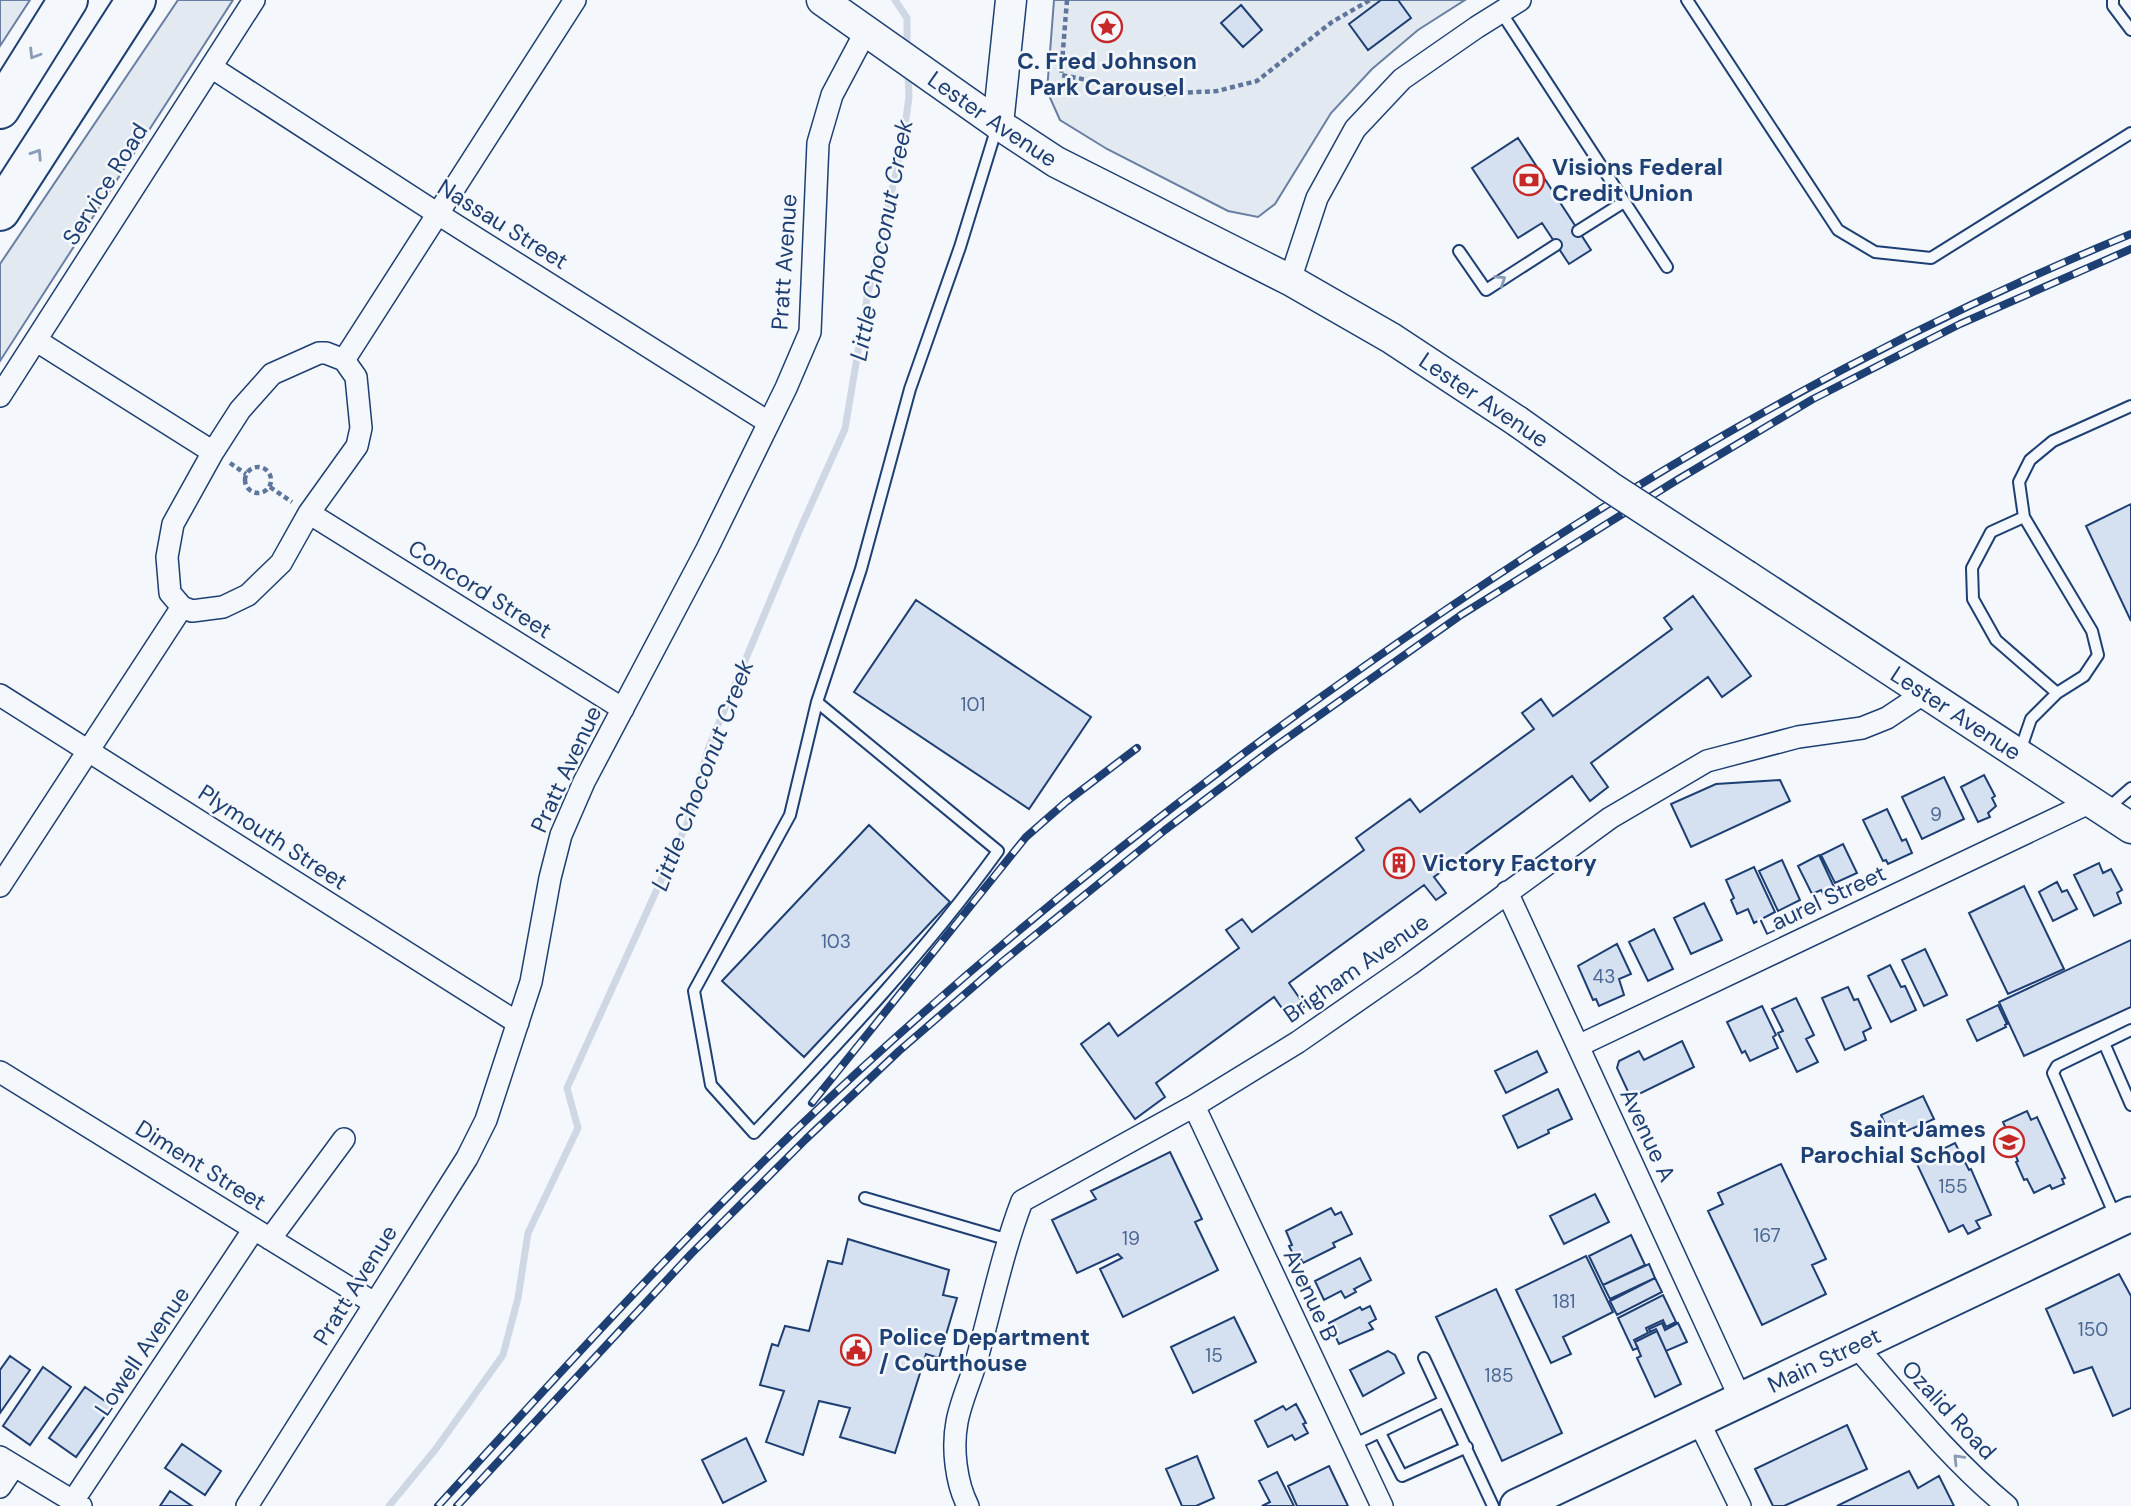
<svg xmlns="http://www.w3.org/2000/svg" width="2131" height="1506" font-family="'DM Sans',sans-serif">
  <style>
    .green { fill: #e3e9f0; stroke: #687fa3; stroke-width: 2 }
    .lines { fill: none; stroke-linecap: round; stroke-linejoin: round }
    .stream { stroke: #cfd7e4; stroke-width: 7 }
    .building { fill: #d5e0f0; stroke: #1d3f73; stroke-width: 2 }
    .lane-casing { stroke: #1d3f73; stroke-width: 14 }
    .street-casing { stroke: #1d3f73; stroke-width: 24 }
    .secondary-casing { stroke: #1d3f73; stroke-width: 33 }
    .primary-casing { stroke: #1d3f73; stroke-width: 37 }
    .highway-casing { stroke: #1d3f73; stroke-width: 42 }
    .path { stroke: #5e769c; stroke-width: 4.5; stroke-dasharray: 5 3.5; stroke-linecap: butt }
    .lane { stroke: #f4f7fb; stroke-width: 10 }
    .street { stroke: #f4f7fb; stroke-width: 21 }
    .secondary { stroke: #f4f7fb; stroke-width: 30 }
    .primary { stroke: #f4f7fb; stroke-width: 33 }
    .highway { stroke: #f4f7fb; stroke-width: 38 }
    .rail-casing { stroke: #1d3f73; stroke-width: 8 }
    .rail { stroke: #f4f7fb; stroke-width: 5; stroke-dasharray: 16; stroke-linecap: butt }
    .secondary-bridge-casing { stroke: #1d3f73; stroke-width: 33; stroke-linecap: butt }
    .secondary-bridge { stroke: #f4f7fb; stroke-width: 30 }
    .oneway { stroke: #889bb7 }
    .labels { text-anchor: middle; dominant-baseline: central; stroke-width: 5; stroke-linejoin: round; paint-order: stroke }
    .number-label { font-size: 19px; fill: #4b6792 }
    .poi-label { font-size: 23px; font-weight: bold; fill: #1d3f73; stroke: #f4f7fb; text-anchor: start }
    .street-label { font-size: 23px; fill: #1d3f73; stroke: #f4f7fb }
    .water-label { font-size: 24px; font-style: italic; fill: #1d3f73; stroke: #f4f7fb }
  </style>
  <rect width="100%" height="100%" fill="#f4f7fb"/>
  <!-- green -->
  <path class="green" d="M0,0H30L0,46Z
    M178,0H233L0,361V264Z
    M1054,0H1465L1418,30L1372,69L1331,113L1275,204L1258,217L1228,211L1107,149L1060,120L1047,91Z"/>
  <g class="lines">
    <!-- stream -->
    <path class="stream" d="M895,0L907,18V48
      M389,1506L435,1450L503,1355L518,1298L528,1233L578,1128L567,1088L688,821L708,749L801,527L845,429L867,298L902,147L909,97L908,71"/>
  </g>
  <!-- building -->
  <path class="building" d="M1381,0H1398L1411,18L1368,50L1349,24Z
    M1241,5L1262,30L1243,47L1221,23Z
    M1518,138L1591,250L1569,264L1542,223L1518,238L1472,168Z
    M2131,504V621L2086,526Z
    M1693,596L1751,676L1722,697L1708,677L1591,763L1608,787L1590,801L1572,776L1434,877L1446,893L1436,900L1424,885L1289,983L1305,1006L1289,1018L1274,997L1156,1083L1165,1097L1135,1119L1081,1044L1109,1023L1118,1036L1239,948L1226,930L1242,919L1252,932L1364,850L1356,838L1410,799L1420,812L1534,729L1522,713L1541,699L1553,716L1672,629L1664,618Z
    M916,600L1091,717L1029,809L854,692Z
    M1984,775L1995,796L1992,798L1996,806L1988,813L1990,817L1978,822L1961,787Z
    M1944,777L1964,819L1922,839L1902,797Z
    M1780,780L1790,801L1691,847L1671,804L1716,784Z
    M1887,809L1902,841L1906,839L1912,853L1888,864L1886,860L1883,861L1863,820Z
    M869,825L950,902L804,1057L722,981Z
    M1843,844L1857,873L1835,883L1821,855Z
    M1819,855L1835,889L1824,895L1821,890L1812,894L1798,866Z
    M1782,860L1800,900L1778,911L1759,871Z
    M2099,863L2103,873L2111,869L2122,890L2117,893L2121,903L2094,916L2074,875Z
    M1754,867L1775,912L1754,923L1748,909L1737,914L1731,900L1734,898L1726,880Z
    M2057,882L2062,892L2067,890L2077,909L2053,921L2039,892Z
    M2024,886L2064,969L2008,994L1969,913Z
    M1704,903L1722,940L1691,954L1674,918Z
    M1654,929L1673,969L1648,981L1629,942Z
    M2131,940V1007L2024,1056L1999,1002Z
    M1617,944L1631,974L1619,979L1624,995L1599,1006L1596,999L1593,1000L1578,966Z
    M1925,949L1947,995L1924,1006L1902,960Z
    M1890,965L1901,987L1905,986L1916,1010L1891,1022L1868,976Z
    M1848,987L1854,1000L1858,999L1871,1028L1863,1032L1866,1040L1845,1050L1822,998Z
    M1796,998L1814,1035L1806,1039L1818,1062L1797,1072L1778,1033L1783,1031L1772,1009Z
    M1998,1005L2007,1024L2005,1025L2006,1027L1977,1041L1967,1020Z
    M1762,1006L1776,1035L1773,1037L1778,1048L1750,1061L1745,1051L1742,1053L1727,1022Z
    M1682,1041L1694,1067L1631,1098L1617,1068L1619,1061L1639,1051L1644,1060Z
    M1537,1051L1547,1072L1506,1093L1495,1071Z
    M1558,1089L1572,1119L1548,1130L1549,1133L1518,1148L1503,1116Z
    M1923,1096L1934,1119L1891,1138L1881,1115Z
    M2027,1111L2031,1120L2037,1117L2065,1178L2062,1179L2064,1184L2052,1189L2050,1185L2034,1193L2027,1179L2024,1180L2016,1162L2018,1161L2015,1154L2011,1156L2001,1134L2007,1131L2003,1122Z
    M1955,1143L1969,1170L1971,1169L1991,1215L1976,1221L1980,1228L1968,1234L1963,1225L1949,1232L1916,1162Z
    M1170,1152L1202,1219L1195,1222L1218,1270L1123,1317L1100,1269L1122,1258L1118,1254L1077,1273L1052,1220L1096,1199L1091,1191Z
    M1781,1164L1826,1259L1812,1265L1826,1294L1762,1325L1708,1211L1723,1204L1718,1193Z
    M1595,1194L1609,1222L1564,1244L1550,1216Z
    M1331,1208L1335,1215L1341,1212L1352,1234L1333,1243L1335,1247L1303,1263L1297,1252L1293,1254L1289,1246L1292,1245L1286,1231Z
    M1631,1235L1645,1265L1603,1285L1589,1256Z
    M848,1239L949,1270L943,1295L957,1298L939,1358L926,1354L895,1453L840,1437L850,1408L819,1401L803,1455L766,1442L784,1391L760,1385L772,1344L778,1346L785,1326L809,1331L828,1261L842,1264Z
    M1586,1256L1613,1312L1563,1337L1571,1354L1551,1363L1516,1290Z
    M1360,1258L1371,1280L1354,1289L1356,1292L1345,1298L1341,1291L1324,1300L1315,1281Z
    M1649,1264L1655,1278L1610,1299L1603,1285Z
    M2119,1274L2131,1296V1408L2113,1416L2092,1367L2074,1373L2046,1309Z
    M1655,1278L1662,1292L1617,1315L1610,1301Z
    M1496,1289L1562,1433L1502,1461L1436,1317Z
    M1663,1295L1676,1322L1666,1327L1663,1320L1646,1328L1648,1333L1634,1340L1638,1348L1633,1350L1618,1318Z
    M1370,1306L1376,1319L1369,1323L1373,1329L1339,1344L1329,1323L1360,1307L1362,1310Z
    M1234,1317L1256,1362L1193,1393L1171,1347Z
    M1662,1323L1665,1330L1678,1323L1687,1342L1666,1351L1656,1329L1650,1332L1649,1329Z
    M1657,1331L1681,1384L1655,1397L1637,1358L1641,1356L1635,1342Z
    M1388,1351L1395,1355L1404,1373L1363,1396L1350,1370Z
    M10,1356L30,1370L0,1413V1370Z
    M43,1367L71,1387L30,1445L3,1426Z
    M85,1387L112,1406L76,1457L49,1438Z
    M1296,1404L1306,1423L1303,1424L1308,1433L1295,1440L1292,1435L1268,1447L1255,1421L1283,1406L1286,1410Z
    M1847,1425L1867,1469L1784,1506H1773L1755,1469Z
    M746,1438L766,1481L723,1503L702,1460Z
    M182,1444L221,1471L205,1495L165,1468Z
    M1197,1456L1214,1498L1196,1506H1182L1166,1469Z
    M1329,1466L1348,1506H1297L1288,1486Z
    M1909,1471L1918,1488L1939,1476L1954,1506H1837Z
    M1277,1472L1294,1506H1262L1270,1502L1259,1481Z
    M170,1491L192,1506H160Z"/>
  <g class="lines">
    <!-- lane casing -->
    <g class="lane-casing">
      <path id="lane" d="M1687,0L1838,230L1875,252L1931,258L2131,133
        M2113,0V6L2131,30
        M1501,12L1667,267
        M1578,231L1624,202
        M1459,251L1486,290L1556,245
        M2024,517L1991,532L1972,568L1973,599L1996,640L2057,693
        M817,702L998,851C925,952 840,1042 754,1133L711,1085L694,991L790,815L817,702L861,569L910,389L960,247L997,127
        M2020,751L2031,719L2057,693L2084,676L2098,655L2092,631L2024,517L2019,482L2030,460L2053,441L2131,406
        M2107,809L2131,788
        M2104,1043L2131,1105
        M865,1198L1009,1240
        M2116,1218L2053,1073L2057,1066L2131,1030
        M1424,1358L1493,1506
        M1380,1433L1402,1476L1467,1447
        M1353,1445L1444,1401"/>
    </g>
    <!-- street casing -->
    <g class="street-casing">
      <path id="street" d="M211,67L438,214L768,422
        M1290,280L1317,198L1355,129L1402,79L1477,27L1520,0
        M37,341L213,452
        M319,353H326L344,360L356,377L361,428L357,446L309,513L281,563L248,595L223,607L192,611L182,607L170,593L167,557L173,524L213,452L240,410L272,374Z
        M344,360L575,0
        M0,396L254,0
        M309,513L623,709
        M0,695L518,1023
        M0,886L182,607
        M1507,892L1741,1400
        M1578,1046L2091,802
        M0,1072L374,1303
        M1194,1106L1382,1506
        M270,1239L344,1139
        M1856,1346C1904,1401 1951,1460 2007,1506
        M1698,1420L1740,1506
        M0,1457L81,1506
        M0,1487L14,1466
        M73,1501L254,1229
        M247,1506L467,1158L486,1120L531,982L550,878L561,835L584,782L707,549L786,388L810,332L818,143L832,95L866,31
        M968,1506C956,1483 952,1448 957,1422C961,1400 972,1378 978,1355C992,1304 1003,1251 1022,1201L1194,1106L1298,1042L1409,965L1610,818L1707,761L1798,737L1862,728L1887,718L1926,692"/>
    </g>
    <!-- secondary casing -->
    <g class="secondary-casing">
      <g id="secondary">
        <path id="s1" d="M822,0L998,124L1056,162L1290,280L1391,338L1517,421"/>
        <path d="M998,124L1011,0"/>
        <path id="s2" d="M1747,576L2131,828"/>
      </g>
    </g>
    <!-- primary casing -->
    <g class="primary-casing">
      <g id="primary">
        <path id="s3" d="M1517,1506L2131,1214"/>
      </g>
    </g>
    <!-- highway casing -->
    <g class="highway-casing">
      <path id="highway" d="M0,109L68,0
        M0,211L136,0"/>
    </g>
    <!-- path -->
    <path class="path" d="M1067,0L1061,75L1161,94L1217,91L1257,81L1332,22L1370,0
      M230,463L246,474
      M245 480a13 13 0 1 1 26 0a13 13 0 1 1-26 0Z
      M270,487L292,502"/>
    <!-- lane -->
    <use href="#lane" class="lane"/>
    <!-- street -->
    <use href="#street" class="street"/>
    <!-- secondary -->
    <use href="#secondary" class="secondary"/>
    <!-- primary -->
    <use href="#primary" class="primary"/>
    <!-- highway -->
    <use href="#highway" class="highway"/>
    <!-- rail casing -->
    <g class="rail-casing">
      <path id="rail" d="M812,1103L1026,837L1066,802L1137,748
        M438,1506C556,1377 674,1246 801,1125C977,957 1167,805 1366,665C1607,495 1858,346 2131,234
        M457,1506L691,1254L806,1139L899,1051L1002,962L1165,830L1276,746L1461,615L1677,480L1813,399L1960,324L2131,249"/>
    </g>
    <!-- rail -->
    <use href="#rail" class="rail"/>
    <!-- secondary-bridge casing -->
    <g class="secondary-bridge-casing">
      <path id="secondary-bridge" d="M1517,421L1610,487L1747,576"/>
    </g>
    <!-- secondary-bridge -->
    <use href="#secondary-bridge" class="secondary-bridge"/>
  </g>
  <!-- one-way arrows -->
  <defs><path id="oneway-chevron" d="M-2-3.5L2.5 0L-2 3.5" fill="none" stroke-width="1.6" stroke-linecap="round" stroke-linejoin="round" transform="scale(1.75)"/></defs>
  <g class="oneway">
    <use href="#oneway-chevron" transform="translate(34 54) rotate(122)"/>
    <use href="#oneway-chevron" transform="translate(37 154) rotate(-57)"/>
    <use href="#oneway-chevron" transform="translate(1501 280) rotate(-33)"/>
    <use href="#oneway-chevron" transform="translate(1958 1459) rotate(-134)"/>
  </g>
  <!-- icons -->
  <defs>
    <g id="sight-ring" transform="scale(1.575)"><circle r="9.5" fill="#f4f7fb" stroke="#c62828" stroke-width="1.5"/><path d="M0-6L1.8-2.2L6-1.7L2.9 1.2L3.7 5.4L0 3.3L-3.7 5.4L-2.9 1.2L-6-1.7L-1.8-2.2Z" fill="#c62828"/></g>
    <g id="bank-ring" transform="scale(1.575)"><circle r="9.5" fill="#f4f7fb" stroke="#c62828" stroke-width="1.5"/><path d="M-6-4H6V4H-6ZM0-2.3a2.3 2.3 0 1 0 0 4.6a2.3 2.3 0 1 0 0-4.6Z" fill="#c62828"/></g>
    <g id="building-ring" transform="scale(1.575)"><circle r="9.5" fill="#f4f7fb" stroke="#c62828" stroke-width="1.5"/><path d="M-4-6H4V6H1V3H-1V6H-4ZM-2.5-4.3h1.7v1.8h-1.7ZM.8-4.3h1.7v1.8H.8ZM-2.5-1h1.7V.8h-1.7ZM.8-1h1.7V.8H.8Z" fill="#c62828"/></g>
    <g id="school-ring" transform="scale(1.575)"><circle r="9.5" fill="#f4f7fb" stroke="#c62828" stroke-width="1.5"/><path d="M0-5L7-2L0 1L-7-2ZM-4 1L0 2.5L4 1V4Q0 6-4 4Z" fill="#c62828"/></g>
    <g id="civic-ring" transform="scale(1.575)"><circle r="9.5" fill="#f4f7fb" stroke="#c62828" stroke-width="1.5"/><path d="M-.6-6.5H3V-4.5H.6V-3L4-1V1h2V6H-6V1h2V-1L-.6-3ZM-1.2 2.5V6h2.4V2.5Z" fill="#c62828"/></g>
  </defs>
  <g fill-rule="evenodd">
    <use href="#sight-ring" x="1107" y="27"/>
    <use href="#bank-ring" x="1529" y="180"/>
    <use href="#building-ring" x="1399" y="863"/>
    <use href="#school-ring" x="2009" y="1142"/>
    <use href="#civic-ring" x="856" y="1350"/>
  </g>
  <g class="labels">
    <!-- number labels -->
    <g class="number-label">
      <text x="973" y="704">101</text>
      <text x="1936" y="814">9</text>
      <text x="836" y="941">103</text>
      <text x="1604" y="976">43</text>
      <text x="1953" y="1186">155</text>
      <text x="1767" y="1235">167</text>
      <text x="1131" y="1238">19</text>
      <text x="1564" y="1301">181</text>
      <text x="2093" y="1329">150</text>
      <text x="1214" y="1355">15</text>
      <text x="1499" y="1375">185</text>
    </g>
    <!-- poi labels -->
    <g class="poi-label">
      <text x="1107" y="61" text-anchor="middle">C. Fred Johnson<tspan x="1107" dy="26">Park Carousel</tspan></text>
      <text x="1552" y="167">Visions Federal<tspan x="1552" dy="26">Credit Union</tspan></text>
      <text x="1422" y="863">Victory Factory</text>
      <text x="1986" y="1129" text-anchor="end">Saint James<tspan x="1986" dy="26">Parochial School</tspan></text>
      <text x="879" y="1337">Police Department<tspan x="879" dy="26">/ Courthouse</tspan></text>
    </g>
    <!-- street labels -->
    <g class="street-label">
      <text stroke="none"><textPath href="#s1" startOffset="208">Lester Avenue</textPath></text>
      <text transform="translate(105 184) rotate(-58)">Service Road</text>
      <text transform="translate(503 224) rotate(32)">Nassau Street</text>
      <text transform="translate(784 262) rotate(-86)">Pratt Avenue</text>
      <text transform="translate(1484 400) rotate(34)">Lester Avenue</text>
      <text transform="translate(480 589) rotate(32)">Concord Street</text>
      <text stroke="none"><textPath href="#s2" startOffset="250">Lester Avenue</textPath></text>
      <text transform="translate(566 769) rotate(-65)">Pratt Avenue</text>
      <text transform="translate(273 837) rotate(33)">Plymouth Street</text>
      <text transform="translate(1823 900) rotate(-25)">Laurel Street</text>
      <text transform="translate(1356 968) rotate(-35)">Brigham Avenue</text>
      <text transform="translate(1648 1135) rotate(65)">Avenue A</text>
      <text transform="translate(201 1165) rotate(32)">Diment Street</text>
      <text transform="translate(355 1285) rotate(-58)">Pratt Avenue</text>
      <text transform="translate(1311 1295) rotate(65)">Avenue B</text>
      <text transform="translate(142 1351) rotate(-56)">Lowell Avenue</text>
      <text stroke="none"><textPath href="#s3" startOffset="340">Main Street</textPath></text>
      <text transform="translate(1949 1410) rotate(47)">Ozalid Road</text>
    </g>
    <!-- water labels -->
    <g class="water-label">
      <text transform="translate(881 240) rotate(-79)">Little Choconut Creek</text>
      <text transform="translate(702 775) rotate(-69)">Little Choconut Creek</text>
    </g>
  </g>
</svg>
